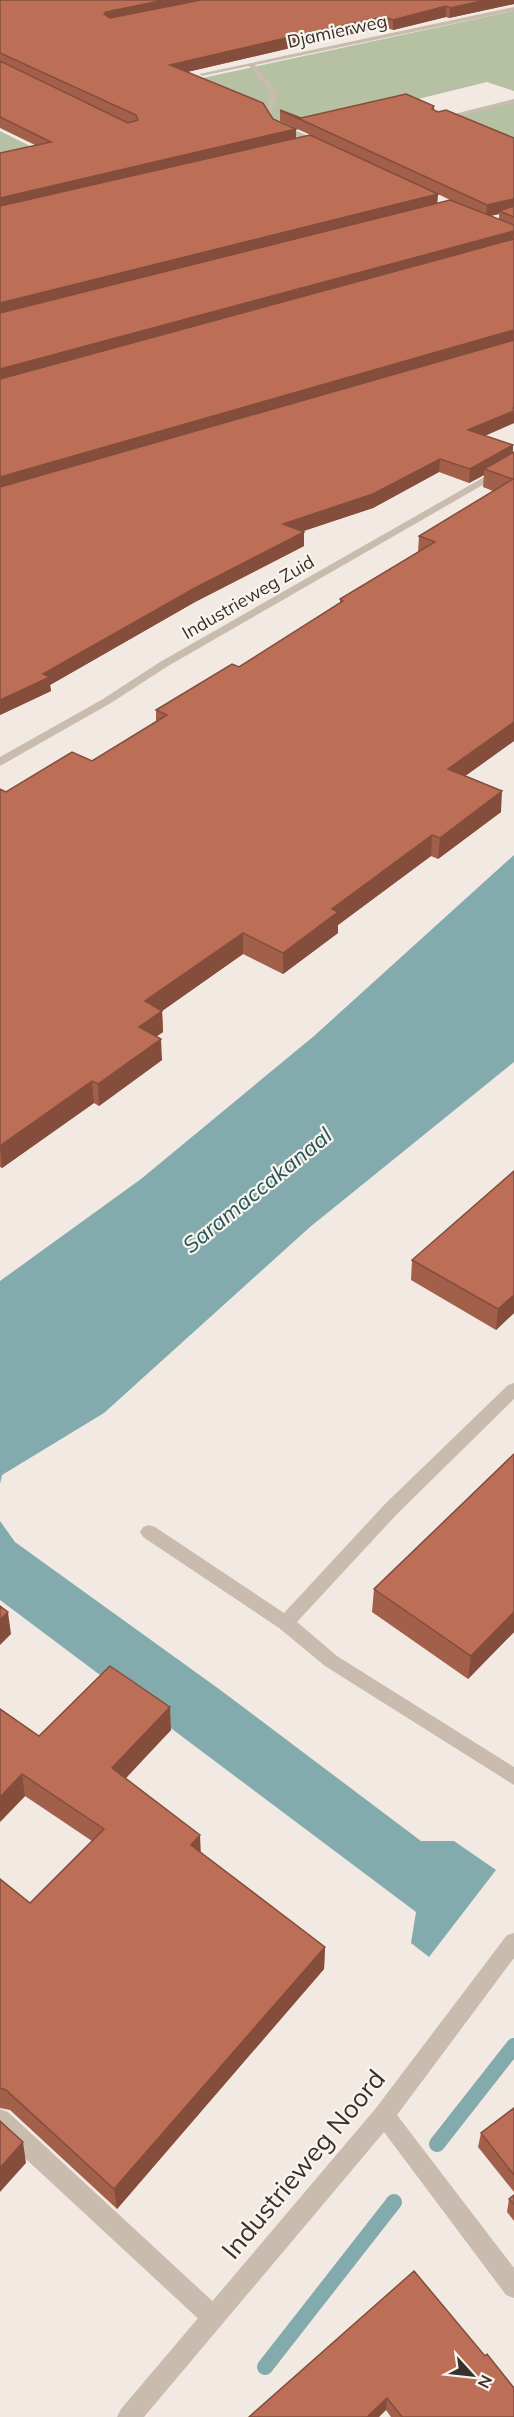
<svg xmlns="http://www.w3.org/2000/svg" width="514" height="2417" font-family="Mulish,sans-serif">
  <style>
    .green { fill: #b6c0a3 }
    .water { fill: #83abad }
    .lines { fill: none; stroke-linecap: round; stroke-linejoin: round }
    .stream { stroke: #83abad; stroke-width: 16 }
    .service { fill: #c9bbae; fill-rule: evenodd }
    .minor { fill: #c9bbae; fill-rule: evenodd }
    .wall { fill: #a25f4a; fill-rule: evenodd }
    .shaded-wall { fill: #844d3c }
    .building { fill: #bc6e56; stroke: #844d3c; stroke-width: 1.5 }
    .labels { text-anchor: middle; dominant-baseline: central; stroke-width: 4.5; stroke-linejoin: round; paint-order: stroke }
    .far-street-label { font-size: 18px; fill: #39302c; stroke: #f9f4ee }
    .water-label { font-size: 22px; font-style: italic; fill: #245457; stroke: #f9f4ee }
    .near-street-label { font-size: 26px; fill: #39302c; stroke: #f9f4ee }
  </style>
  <rect width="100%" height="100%" fill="#f2eae2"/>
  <!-- green -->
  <path class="green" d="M514,11V91L487,82L289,131L188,81Z
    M514,102V159L447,118Z
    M0,131L44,153L0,163Z"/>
  <!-- water -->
  <path class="water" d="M514,855V1062L310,1227L104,1413L2,1475L0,1484V1281L141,1179L314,1036Z
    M0,1521L15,1542L219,1689L421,1841H454L496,1870L429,1957L411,1943L416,1912L0,1600Z"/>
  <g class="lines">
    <!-- stream -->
    <path class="stream" d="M437,2144L514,2046
      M265,2367L394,2202"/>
    <!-- service -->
    <path class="service" d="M514,99V103L438,121L434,119Z
      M514,1383V1399L397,1514L297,1622L337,1656L514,1767V1785L325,1666L279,1628L143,1537L140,1532L143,1527L149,1525L155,1527L284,1613L385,1504L508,1385Z
      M0,2109L8,2112L221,2309L225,2317L221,2325L213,2329L205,2325L0,2135Z"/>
    <!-- minor -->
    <path class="minor" d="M514,7V11L255,65L278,93L271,115L280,124L323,142L320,146L274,128L265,116L271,93L249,66L202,76L199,74Z
      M514,460V467L168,666L111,703L0,766V757L103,699L160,662Z
      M514,1933V1958L397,2115L514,2268V2298L506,2295L384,2132L144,2417H117L121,2409L376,2108L507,1935Z"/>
  </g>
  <!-- wall -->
  <path class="wall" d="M0,0H514V4L449,18L446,17L393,30L384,27L329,39L187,72L273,119L296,129V138L339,148L280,121V110L301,118L434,106V110L438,112L514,138V423L485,436L513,445L514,741L465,776L501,812L438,859L431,856L338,925V933L283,974L243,954L162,1011L163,1032L157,1036L162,1060L99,1106L94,1103L2,1168L0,1167V789L6,792L92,761L156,722V710L239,667L340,603V599L418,552L419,536L493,491L483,487L484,475L469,483L439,472L373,508L302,531L304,532V546L195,602L50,685L51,691L0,715L35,145L0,128ZM438,194L450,200L437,203ZM499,214V219L490,216Z
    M514,1171V1313L496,1330L411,1280L412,1260Z
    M514,1454V1632L468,1679L372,1612L374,1589Z
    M171,1730L125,1778L201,1853L325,1947L324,1969L117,2209L10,2110L0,2108V1879L30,1903L92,1841L25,1796L0,1822L39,1736Z
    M514,2108V2192L478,2147L481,2133Z
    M514,2195V2221L507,2212L509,2199Z
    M485,2356L514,2417H391L386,2410L249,2417Z"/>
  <!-- shaded-wall -->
  <path class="shaded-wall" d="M165,0H216L107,22L104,14L106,12Z
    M486,0H514V4L449,18L450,8Z
    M446,6V17L393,30V20Z
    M384,17V27L329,39L170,76V65L329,28Z
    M296,129V140L0,210V198Z
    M438,194L437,205L0,316V303Z
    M514,199V211H499V214L486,217L487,205Z
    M514,231L513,243L0,382V369Z
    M514,330V343L0,491V477Z
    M513,408H514V423L467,443L468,430Z
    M513,445L512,458L484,469V475L469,483L470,469Z
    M440,459L439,472L373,508L283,538V524Z
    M304,532V546L195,602L50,685L51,691L0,715V700L43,674L195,588Z
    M514,722V741L447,789L448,769Z
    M502,791L501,812L438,859L440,838Z
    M432,835L431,856L338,925V933L283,974V953L332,909Z
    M243,933V954L162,1011L163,1032L140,1048L139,1027L145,1001Z
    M161,1039L162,1060L99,1106L98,1084Z
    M92,1081L94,1103L2,1168L0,1146Z
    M514,1295V1313L496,1330L498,1309Z
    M8,1612L11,1634L0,1645V1620Z
    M514,1612V1632L468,1679L471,1656Z
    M170,1707L171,1730L114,1791L112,1768Z
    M22,1774L25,1796L0,1822V1797Z
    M200,1835L201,1857L191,1845Z
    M325,1947L324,1969L117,2209L114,2189Z
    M23,2142L26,2163L0,2192V2168Z
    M387,2398L386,2410L379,2417H367Z"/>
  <!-- building -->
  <path class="building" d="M0,0H165L106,12L104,14L110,18L201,0H486L450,8L446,6L393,20L384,17L329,28L170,65L263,103L273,119L296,129L0,198V153L51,142L0,117V61L128,123L138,120L136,115L0,53Z
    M406,94L434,106L432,109L438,112L446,110L514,138V199L487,205L280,110L301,118Z
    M310,135L438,194L0,303V206Z
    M450,200L514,225V231L0,369V313Z
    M514,206V217L499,211Z
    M514,239V330L0,477V379Z
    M514,340V408H513L514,409V411L468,430L513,445L470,469L440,459L373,494L283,524L304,532L195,588L43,674L50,677L0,700V487Z
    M514,452V722L448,769L502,791L440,838L432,835L332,909L338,912L283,953L243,933L145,1001L162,1011L139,1027L161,1039L98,1084L92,1081L0,1146V789L6,792L72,752L92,761L167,715L156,710L232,664L239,667L343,601L340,599L435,542L419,536L513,479L484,469Z
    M514,1171V1295L498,1309L412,1260Z
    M514,1454V1612L471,1656L374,1589Z
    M0,1606L8,1612L0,1620Z
    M110,1666L170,1707L112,1768L200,1835L191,1845L325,1947L114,2189L6,2090L0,2088V1879L30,1903L104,1829L22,1774L0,1797V1709L39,1736Z
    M514,2108V2175L481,2133Z
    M0,2121L23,2142L0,2168Z
    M514,2195V2204L509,2199Z
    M414,2271L485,2356L487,2354L514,2388V2417H402L387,2398L367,2417H249Z"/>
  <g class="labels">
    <!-- far-street labels -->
    <g class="far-street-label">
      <text transform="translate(337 31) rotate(-12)">Djamierweg</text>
      <text transform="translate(248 597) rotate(-30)">Industrieweg Zuid</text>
    </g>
    <!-- water labels -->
    <g class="water-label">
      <text transform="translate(257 1190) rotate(-39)">Saramaccakanaal</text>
    </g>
    <!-- near-street labels -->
    <g class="near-street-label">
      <text transform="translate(303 2164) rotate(-50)">Industrieweg Noord</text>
    </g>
  </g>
  <!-- north arrow -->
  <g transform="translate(472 2375) rotate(117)" stroke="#f9f4ee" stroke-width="4.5" paint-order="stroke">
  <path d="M0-4.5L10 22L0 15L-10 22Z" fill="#39302c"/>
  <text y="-9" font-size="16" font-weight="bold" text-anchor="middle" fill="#39302c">N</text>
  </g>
</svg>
